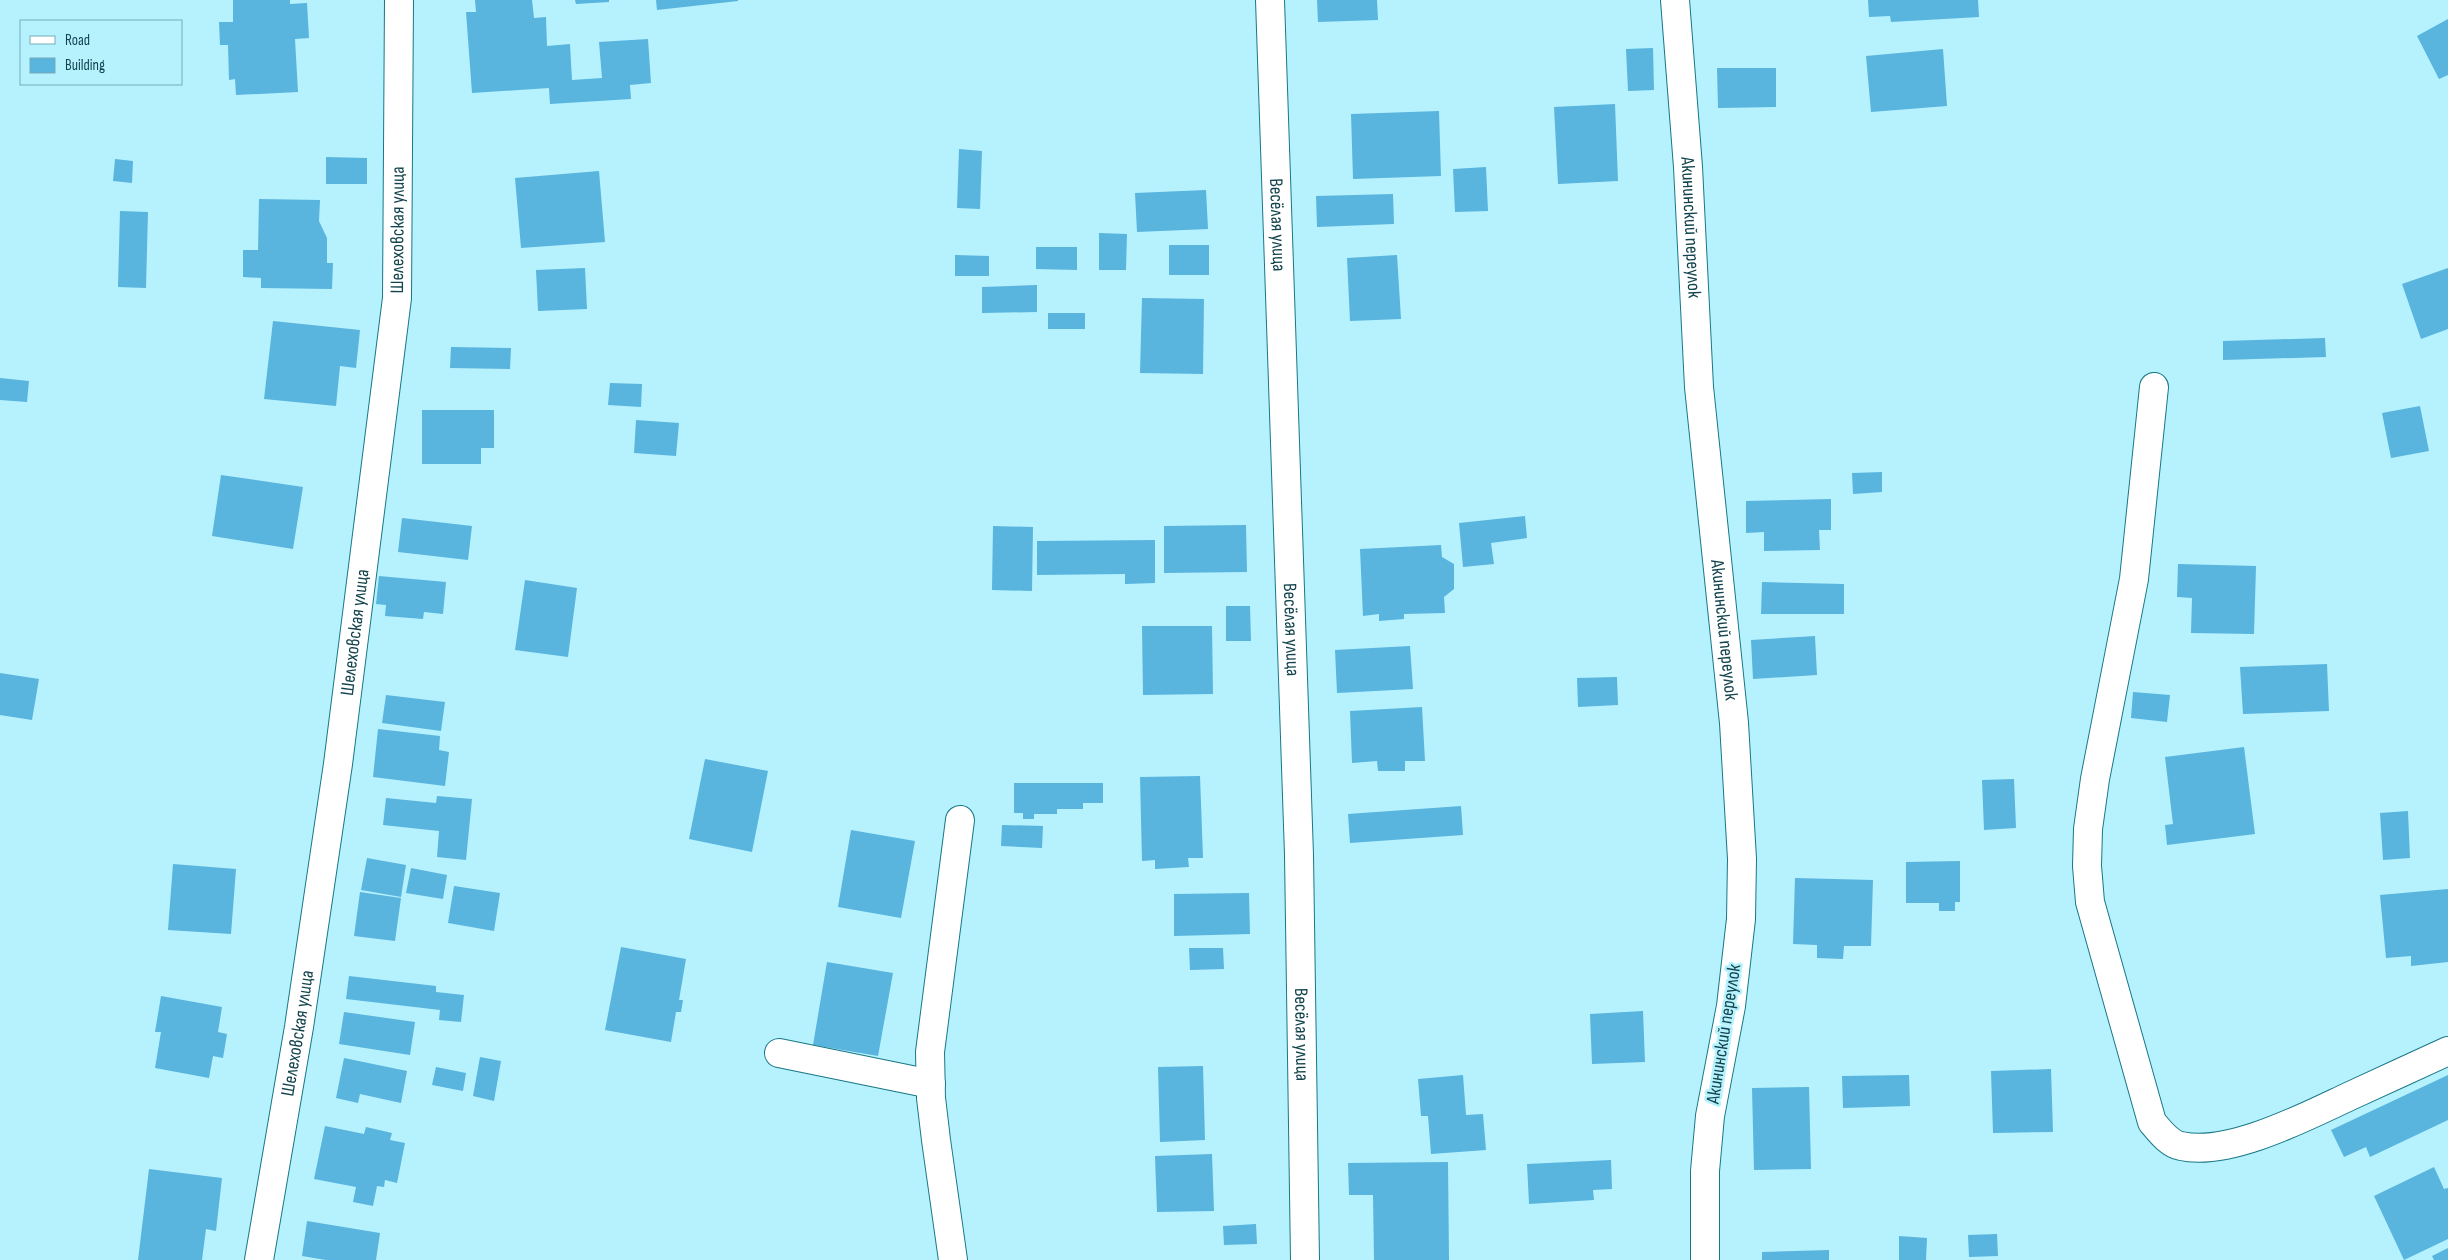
<svg xmlns="http://www.w3.org/2000/svg" width="2448" height="1260" font-family="'Sofia Sans Condensed',sans-serif">
  <style>
    .building { fill: #59b4de }
    .lines { fill: none; stroke-linecap: round; stroke-linejoin: round }
    .minor-casing { stroke: #197786; stroke-width: 30 }
    .minor { stroke: #fff; stroke-width: 28 }
    .labels { text-anchor: middle; dominant-baseline: central; stroke-width: 5; stroke-linejoin: round; paint-order: stroke }
    .street-label { font-size: 19px; fill: #13444d; stroke: #b5f2fe }
  </style>
  <rect width="100%" height="100%" fill="#b5f2fe"/>
  <!-- building -->
  <path class="building" d="M233,0H290V4L307,3L309,38L295,39L298,92L236,95L235,79L229,80L228,45H220L219,22H233Z
    M475,0H532L534,18L546,17L547,46L570,44L572,80L602,78L599,42L648,39L651,83L630,85L631,99L550,104L549,88L472,93L466,12H476Z
    M575,0H609V2L576,4Z
    M656,0H738V1L657,10Z
    M1317,0H1377L1378,20L1318,22Z
    M1868,0H1978L1979,17L1891,22L1890,16L1869,17Z
    M2448,19V75L2439,79L2417,36Z
    M1653,48L1654,90L1628,91L1626,49Z
    M1943,49L1947,106L1871,112L1866,56Z
    M1717,68H1776V107L1718,108Z
    M1615,104L1618,181L1558,184L1554,107Z
    M1439,111L1441,176L1353,179L1351,114Z
    M959,149L982,151L980,209L957,208Z
    M326,157L367,158V184H326Z
    M115,159L133,161L132,183L113,181Z
    M1486,167L1488,211L1455,212L1453,169Z
    M599,171L605,242L521,248L515,178Z
    M1206,190L1208,229L1137,232L1135,193Z
    M1393,194L1394,224L1317,227L1316,196Z
    M259,199L320,200L319,221L327,238V263H333L332,289L261,288V278L243,277V250H258Z
    M120,211L148,212L146,288L118,287Z
    M1099,233L1127,234L1126,270H1099Z
    M1169,245H1209V275H1169Z
    M1036,247H1077V270L1036,269Z
    M955,255L989,256V276H955Z
    M1397,255L1401,319L1350,321L1347,258Z
    M585,268L587,309L538,311L536,270Z
    M2448,268V329L2421,339L2402,284Z
    M1037,285V312L982,313V287Z
    M1142,298L1204,299L1203,374L1140,373Z
    M1048,313H1085V329H1048Z
    M273,321L360,330L356,368L340,366L336,406L264,399Z
    M2325,338L2326,357L2223,360V341Z
    M451,347L511,348L510,369L450,368Z
    M0,378L29,381L27,402L0,400Z
    M610,383L642,384L641,407L608,405Z
    M2420,406L2429,451L2391,458L2382,413Z
    M422,410H494V448H481V464H422Z
    M636,420L679,423L676,456L634,453Z
    M1882,472V492L1853,494L1852,473Z
    M221,475L303,487L293,549L212,536Z
    M1831,499V530H1819L1820,550L1764,551V532L1746,533V501Z
    M1525,516L1527,538L1491,543L1494,564L1463,567L1459,523Z
    M402,518L472,526L468,560L398,552Z
    M1246,525L1247,572L1164,573V526Z
    M993,526L1033,527L1032,591L992,590Z
    M1155,540V583L1125,584V574L1037,575V541Z
    M1441,545L1442,557L1454,564V589L1444,597L1445,613L1404,614V619L1379,621V614L1363,616L1360,549Z
    M2178,564L2256,566L2254,634L2191,633L2192,598L2177,597Z
    M379,576L446,582L443,614L424,612L423,619L385,616L386,605L376,604Z
    M525,580L577,588L568,657L515,650Z
    M1762,582L1844,584V614H1761Z
    M1226,606H1250L1251,641H1226Z
    M1142,626H1212L1213,694L1143,695Z
    M1815,636L1817,675L1753,679L1751,640Z
    M1410,646L1413,689L1337,693L1335,650Z
    M2327,664L2329,711L2243,714L2240,667Z
    M0,673L39,679L32,720L0,715Z
    M1617,677L1618,705L1578,707L1577,678Z
    M2133,692L2170,695L2167,722L2131,718Z
    M386,695L445,702L441,731L382,723Z
    M1422,707L1425,761H1405V771H1378L1377,761L1352,763L1350,711Z
    M378,729L440,736L439,750L449,752L445,786L373,777Z
    M2244,747L2255,834L2167,845L2165,825L2173,824L2165,757Z
    M705,759L768,771L752,852L689,839Z
    M1200,776L1203,858H1188L1189,867L1155,869V860L1142,861L1140,777Z
    M2014,779L2016,828L1984,830L1982,780Z
    M1014,783H1103V803H1083V809H1057V814H1034V819H1023V813H1014Z
    M437,796L472,799L466,860L437,857L439,831L383,825L386,798L436,803Z
    M1461,806L1463,835L1350,843L1348,814Z
    M2408,811L2410,858L2383,860L2380,813Z
    M1002,825L1043,826L1042,848L1001,846Z
    M851,830L915,841L901,918L838,907Z
    M367,858L406,865L401,897L361,890Z
    M1960,861V902H1955V911H1939V903H1906V862Z
    M173,864L236,869L231,934L168,930Z
    M411,868L447,875L443,899L406,893Z
    M1795,878L1873,880L1871,946H1844L1843,959L1817,958V945L1793,944Z
    M454,886L500,893L494,931L448,923Z
    M2448,889V962L2411,966V956L2386,958L2380,895Z
    M360,892L401,898L395,941L354,936Z
    M1249,893L1250,934L1174,936V894Z
    M621,947L686,959L679,1000H683L681,1012H676L671,1042L605,1030Z
    M1189,948H1223L1224,969L1190,970Z
    M827,962L893,973L878,1056L813,1045Z
    M349,976L436,986V992L464,995L461,1022L439,1020L440,1010L346,999Z
    M161,996L222,1007L218,1032L227,1034L223,1058L213,1056L209,1078L155,1068L161,1032H155Z
    M1643,1011L1645,1062L1592,1064L1590,1014Z
    M344,1012L415,1022L410,1055L339,1044Z
    M480,1057L501,1061L494,1101L473,1096Z
    M344,1058L407,1071L401,1103L360,1094L358,1103L336,1098Z
    M1203,1066L1205,1140L1160,1142L1158,1067Z
    M436,1067L466,1073L463,1091L432,1085Z
    M2051,1069L2053,1132L1993,1133L1991,1071Z
    M1463,1075L1466,1115L1483,1114L1486,1150L1431,1154L1428,1116H1421L1418,1079Z
    M1909,1075L1910,1106L1843,1108L1842,1076Z
    M2448,1075V1120L2370,1157L2366,1147L2344,1157L2331,1130Z
    M1809,1087L1811,1169L1754,1170L1752,1088Z
    M325,1126L364,1134L366,1127L392,1133L390,1140L405,1143L397,1183L385,1180L384,1187L377,1186L373,1206L353,1202L356,1187L314,1179Z
    M1212,1154L1214,1211L1157,1212L1155,1156Z
    M1611,1160L1612,1189L1593,1190L1594,1200L1529,1204L1527,1164Z
    M1448,1162L1449,1260H1374L1373,1195H1349L1348,1163Z
    M2434,1167L2444,1189L2448,1188V1239L2404,1260L2374,1196Z
    M149,1169L222,1178L216,1231L206,1229L202,1260H138Z
    M307,1221L380,1233L376,1260H326L302,1256Z
    M1256,1224L1257,1244L1224,1245L1223,1226Z
    M1997,1234L1998,1256L1969,1257L1968,1235Z
    M1899,1236L1927,1238L1926,1260H1899Z
    M2448,1248V1260H2434L2432,1256Z
    M1829,1250V1260H1762V1252Z"/>
  <g class="lines">
    <!-- minor casing -->
    <g class="minor-casing">
      <g id="minor">
        <path id="s1" d="M1270,0L1299,855L1305,1260"/>
        <path id="s2" d="M1675,0L1688,167L1699,387L1734,723L1742,859L1741,919L1731,1006L1710,1116L1705,1171V1260"/>
        <path d="M2154,387L2134,579L2095,779L2088,829L2087,866L2090,902L2152,1122C2159,1130 2169,1144 2181,1146C2229,1157 2307,1116 2350,1096C2383,1081 2415,1066 2448,1051"/>
        <path d="M779,1053L931,1084"/>
        <path id="s3" d="M259,1260L299,1027L338,764L397,298L399,0"/>
        <path d="M953,1260L936,1140L931,1098L930,1052L960,820"/>
      </g>
    </g>
    <!-- minor -->
    <use href="#minor" class="minor"/>
  </g>
  <g class="labels">
    <!-- street labels -->
    <g class="street-label">
      <text stroke="none"><textPath href="#s1" startOffset="225">Весёлая улица</textPath></text>
      <text stroke="none"><textPath href="#s2" startOffset="228">Акининский переулок</textPath></text>
      <text stroke="none"><textPath href="#s3" startOffset="1040">Шелеховская улица</textPath></text>
      <text stroke="none"><textPath href="#s1" startOffset="630">Весёлая улица</textPath></text>
      <text stroke="none"><textPath href="#s2" startOffset="632">Акининский переулок</textPath></text>
      <text stroke="none"><textPath href="#s3" startOffset="635">Шелеховская улица</textPath></text>
      <text stroke="none"><textPath href="#s3" startOffset="230">Шелеховская улица</textPath></text>
      <text transform="translate(1724 1034) rotate(-81)">Акининский переулок</text>
      <text stroke="none"><textPath href="#s1" startOffset="1035">Весёлая улица</textPath></text>
    </g>
  </g>
  <!-- legend -->
  <rect x="20" y="20" width="162" height="65" fill="#b5f2fe" stroke="#74acb7"/>
  <rect x="30" y="36" width="25" height="8" fill="#ffffff" stroke="#74acb7"/>
  <text x="65" y="45" font-size="15" fill="#13444d">Road</text>
  <rect x="30" y="58" width="25" height="15" fill="#59b4de" stroke="#74acb7"/>
  <text x="65" y="70" font-size="15" fill="#13444d">Building</text>
</svg>
